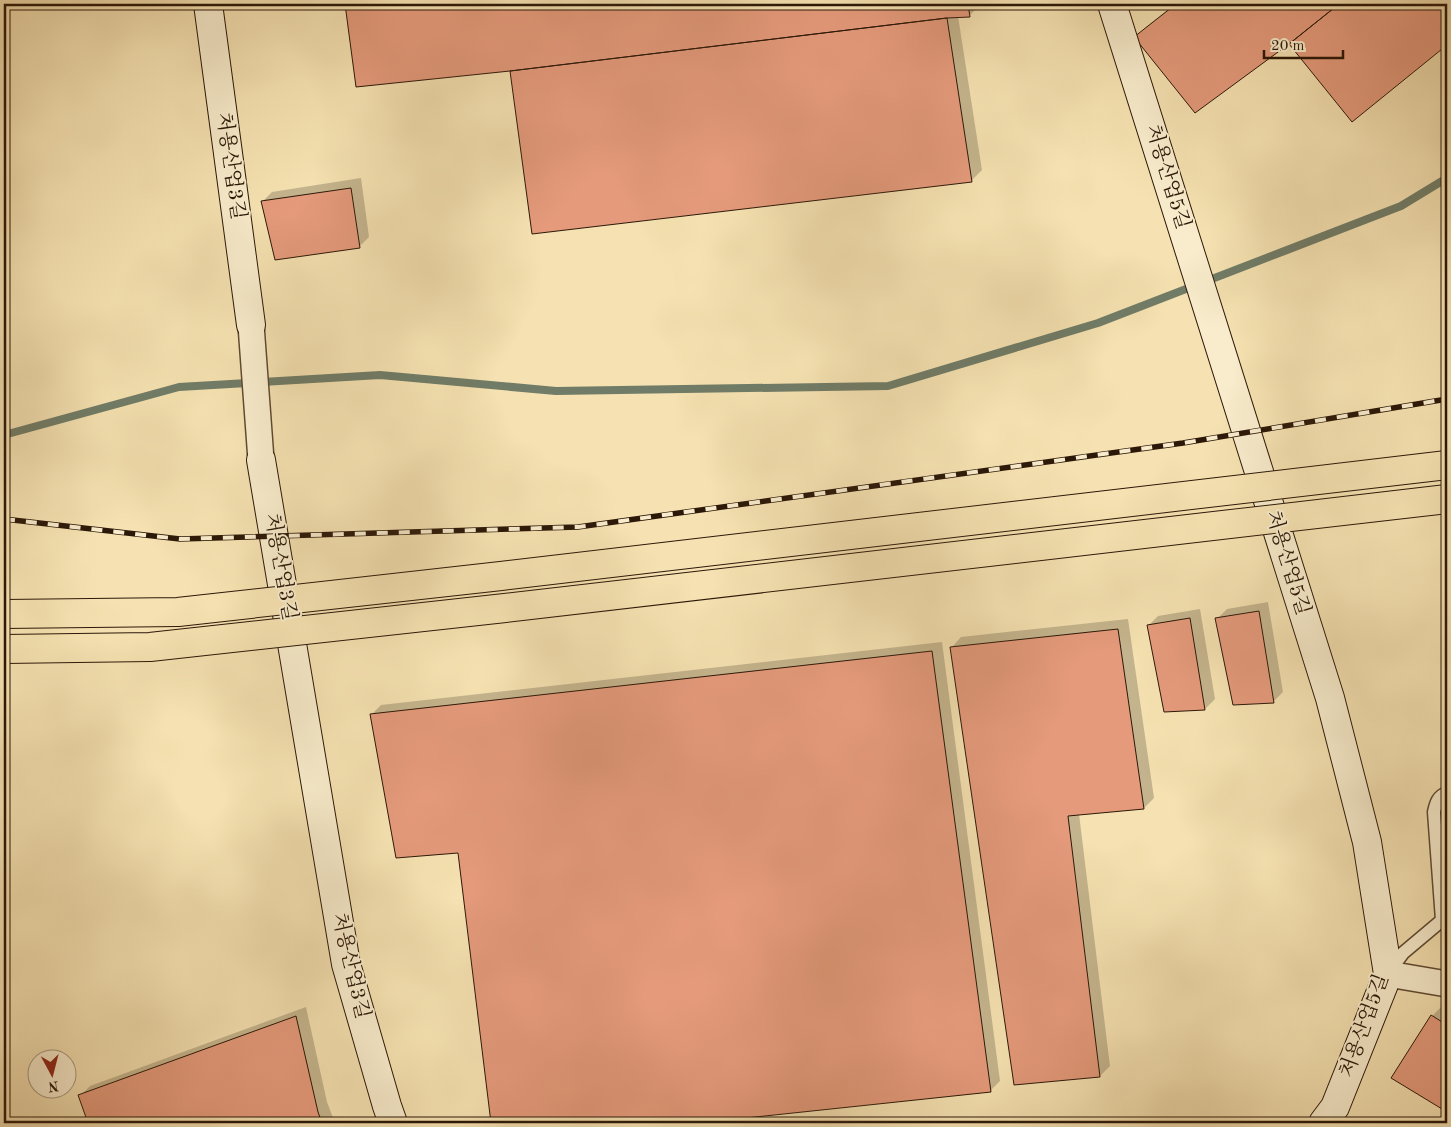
<svg xmlns="http://www.w3.org/2000/svg" width="1451" height="1127" font-family="'Old Standard TT','Noto Serif KR',serif">
  <style>
    .shadow { fill: #0003 }
    .lines { fill: none; stroke-linecap: round; stroke-linejoin: round }
    .stream { stroke: #707c67; stroke-width: 8 }
    .building { fill: #e49a7b; stroke: #2c1808 }
    .lane-casing { stroke: #5e4a32; stroke-width: 15 }
    .street-casing { stroke: #5e4a32; stroke-width: 28 }
    .secondary-casing { stroke: #2c1808; stroke-width: 30 }
    .lane { stroke: #f8eccc; stroke-width: 12 }
    .street { stroke: #f8eccc; stroke-width: 25 }
    .secondary { stroke: #f8eccc; stroke-width: 28 }
    .rail-casing { stroke: #2c1808; stroke-width: 5.5 }
    .rail { stroke: #f8eccc; stroke-width: 4; stroke-dasharray: 11; stroke-linecap: butt }
    .highway-bridge-casing { stroke: #2c1808; stroke-width: 30; stroke-linecap: butt }
    .highway-bridge { stroke: #f5e1b1; stroke-width: 28 }
    .labels { text-anchor: middle; dominant-baseline: central; stroke-width: 4; stroke-linejoin: round; paint-order: stroke }
    .street-label { font-size: 20px; fill: #2c1808; stroke: #f8eccc }
  </style>
  <rect width="100%" height="100%" fill="#f5e1b1"/>
  <filter id="stains"><feTurbulence type="fractalNoise" baseFrequency=".004" numOctaves="4"/><feColorMatrix values="0 0 0 0 .2 0 0 0 0 .09 0 0 0 0 .02 0 0 0 .5 -.17"/></filter>
  <radialGradient id="worn" r=".72"><stop offset=".6" stop-color="#630" stop-opacity="0"/><stop offset="1" stop-color="#630" stop-opacity=".3"/></radialGradient>
  <!-- shadow -->
  <path class="shadow" d="M347,4H979V6L969,16H958L982,170L972,180L512,70L357,86Z
    M1175,4H1447V43L1352,120L1289,42L1136,37L1146,27Z
    M361,178L369,237L359,247L262,202L272,192Z
    M1268,602L1283,692L1273,702L1217,619L1227,609Z
    M1200,609L1215,699L1205,709L1148,626L1158,616Z
    M1128,619L1154,798L1144,808L1079,814L1110,1066L1100,1076L951,648L961,637Z
    M942,642L1000,1081L990,1091L687,1123H492L459,851L371,715L381,705Z
    M1442,1006L1447,1009V1111L1393,1078L1432,1016Z
    M306,1007L327,1102L335,1123H89L80,1096L90,1086Z"/>
  <g class="lines">
    <!-- stream -->
    <path class="stream" d="M4,435L179,387L380,375L556,391L888,386L1098,323L1401,206L1447,178"/>
  </g>
  <!-- building -->
  <path class="building" d="M345,4H968L970,17L947,18L510,71L356,87Z
    M1176,4H1339L1289,44L1195,113L1134,37Z
    M1339,4H1447V45L1352,122L1289,44Z
    M947,18L972,182L532,234L510,71Z
    M351,188L360,248L275,260L261,201Z
    M1259,611L1274,703L1233,705L1215,618Z
    M1190,618L1205,710L1164,712L1147,625Z
    M1118,629L1144,809L1068,816L1100,1077L1014,1085L950,647Z
    M932,651L991,1092L699,1123H491L458,853L396,858L370,714Z
    M1431,1015L1447,1025V1112L1391,1078Z
    M296,1016L318,1112L322,1123H88L78,1095Z"/>
  <g class="lines">
    <!-- lane casing -->
    <g class="lane-casing">
      <path id="lane" d="M1442,920L1434,812C1436,803 1438,796 1447,793
        M1389,972L1403,953L1447,916"/>
    </g>
    <!-- street casing -->
    <g class="street-casing">
      <path id="street" d="M251,325L261,460
        M1388,974L1447,984"/>
    </g>
    <!-- secondary casing -->
    <g class="secondary-casing">
      <path id="secondary" d="M208,4L251,325
        M1112,4L1330,698L1367,842L1388,974L1335,1107L1323,1123
        M261,460L346,964L387,1106L393,1123"/>
    </g>
    <!-- lane -->
    <use href="#lane" class="lane"/>
    <!-- street -->
    <use href="#street" class="street"/>
    <!-- secondary -->
    <use href="#secondary" class="secondary"/>
    <!-- rail casing -->
    <g class="rail-casing">
      <path id="rail" d="M4,519L180,539L578,527L1183,443L1447,399"/>
    </g>
    <!-- rail -->
    <use href="#rail" class="rail"/>
    <!-- highway-bridge casing -->
    <g class="highway-bridge-casing">
      <path id="highway-bridge" d="M4,614L178,612L501,576L1447,465
        M4,649L150,647L505,608L1447,499"/>
    </g>
    <!-- highway-bridge -->
    <use href="#highway-bridge" class="highway-bridge"/>
  </g>
  <g class="labels">
    <!-- street labels -->
    <g class="street-label">
      <text transform="translate(230 166) rotate(82)">처용산업3길</text>
      <text transform="translate(1167 177) rotate(73)">처용산업5길</text>
      <text transform="translate(1287 563) rotate(73)">처용산업5길</text>
      <text transform="translate(280 567) rotate(80)">처용산업3길</text>
      <text transform="translate(350 966) rotate(77)">처용산업3길</text>
      <text transform="translate(1365 1026) rotate(-70)">처용산업5길</text>
    </g>
  </g>
  <!-- margin -->
  <rect width="1451" height="1127" fill="none" stroke="#f5e1b1" stroke-width="20"/>
  <rect x="5" y="5" width="1441" height="1117" fill="none" stroke="#2c1808" stroke-width="2.5"/>
  <rect x="10" y="10" width="1431" height="1107" fill="none" stroke="#2c1808"/>
  <!-- north arrow -->
  <g transform="translate(52 1074) rotate(173)"><circle r="24" fill="#f8eccc" stroke="#a6977e"/>
  <path d="M0-4L9 19L0 12L-9 19Z" fill="#8f2418"/>
  <text y="-8" font-size="14" font-weight="bold" text-anchor="middle" fill="#2c1808">N</text>
  </g>
  <!-- scale -->
  <path d="M1264 50v8h79v-8" fill="none" stroke="#2c1808" stroke-width="2.5"/>
  <text x="1271" y="50" font-size="15" fill="#2c1808" stroke="#f8eccc" stroke-width="4" paint-order="stroke">20 m</text>
  <rect width="100%" height="100%" filter="url(#stains)"/>
  <rect width="100%" height="100%" fill="url(#worn)"/>
</svg>
